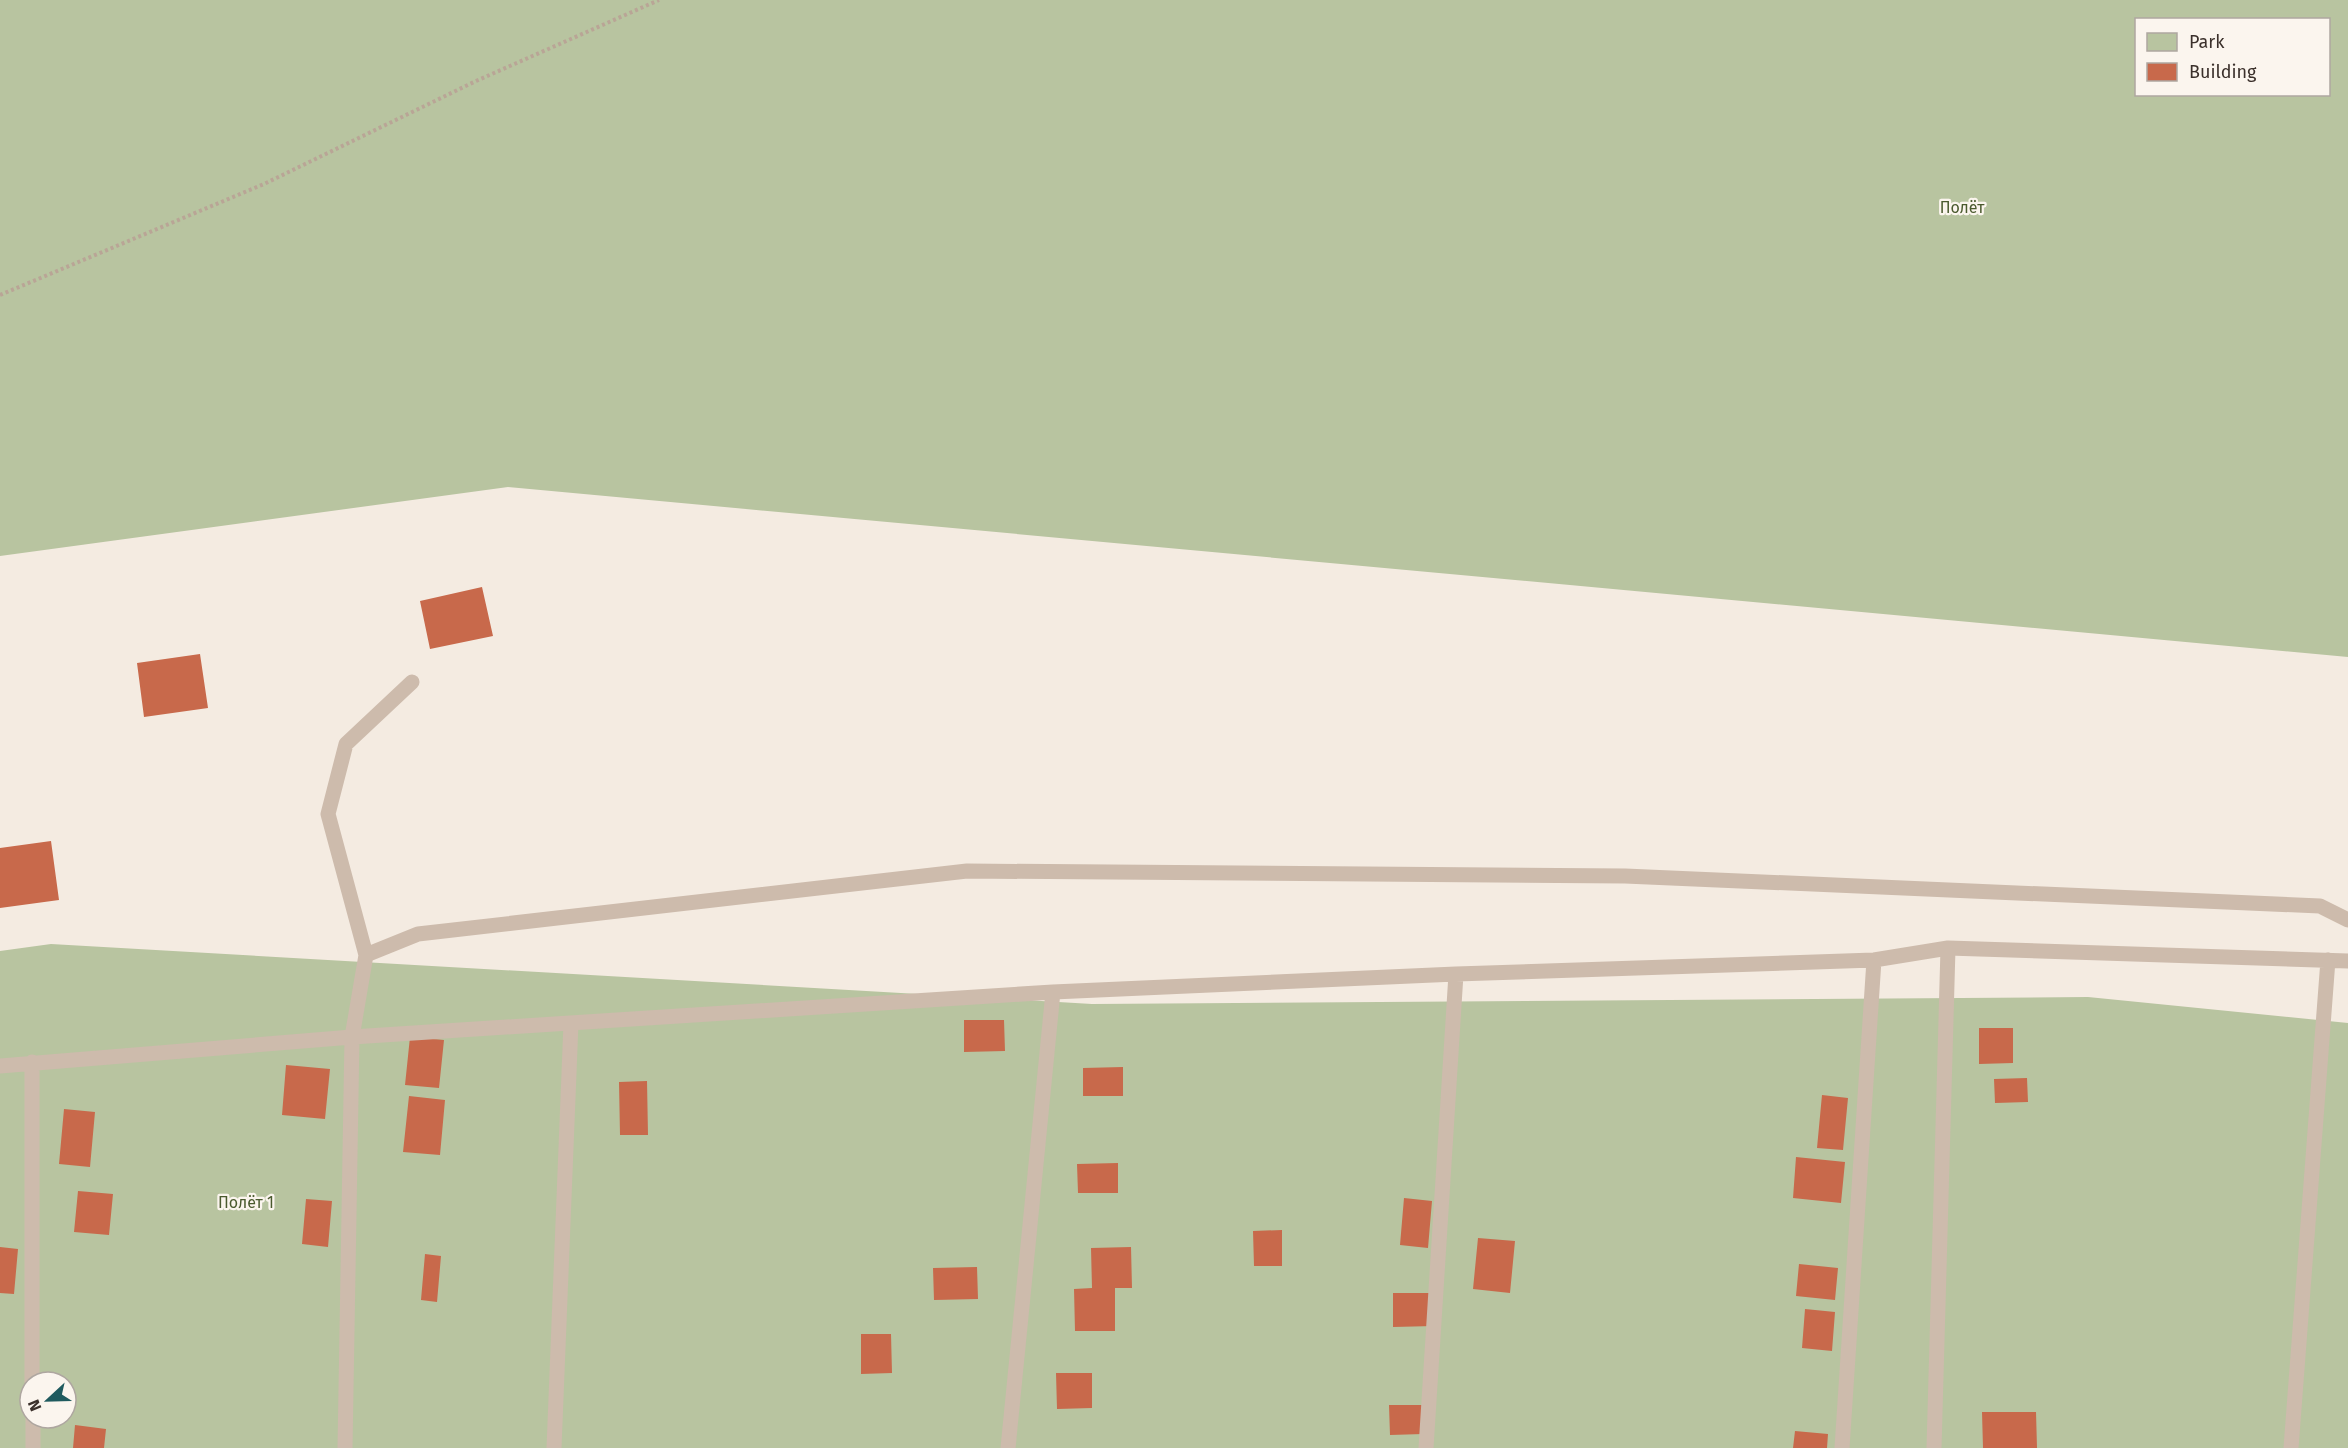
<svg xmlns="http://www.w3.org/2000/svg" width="2348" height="1448" font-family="'Fira Sans',sans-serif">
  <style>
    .green { fill: #b8c4a0; fill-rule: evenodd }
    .building { fill: #c8694b }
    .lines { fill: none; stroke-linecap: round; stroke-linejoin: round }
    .path { stroke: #b9a596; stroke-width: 4; stroke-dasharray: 3 3; stroke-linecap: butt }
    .service { stroke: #cdbbac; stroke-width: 15 }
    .labels { text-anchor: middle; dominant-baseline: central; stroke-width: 4.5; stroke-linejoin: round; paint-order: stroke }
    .park-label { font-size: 16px; fill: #4a5a2e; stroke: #fbf5ee }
  </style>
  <rect width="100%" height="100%" fill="#f4ebe1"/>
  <!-- green -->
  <path class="green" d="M0,0H2348V657L508,487L0,556ZM2136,20H2328V94H2136Z
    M51,944L1092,1004L2088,997L2348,1023V1448H0V951ZM30,1382H66V1418H30Z"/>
  <!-- building -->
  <path class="building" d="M482,587L493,636L430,649L420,601Z
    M200,654L208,708L144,717L137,663Z
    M51,841L59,900L0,908V848Z
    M964,1020H1004L1005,1051L964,1052Z
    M1979,1028H2013V1063L1979,1064Z
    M410,1037L444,1040L439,1088L405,1085Z
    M286,1065L330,1069L325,1119L282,1115Z
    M1123,1067V1096H1083V1068Z
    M2027,1078L2028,1102L1995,1103L1994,1079Z
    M647,1081L648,1135H620L619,1082Z
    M1822,1095L1848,1098L1843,1150L1817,1148Z
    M409,1096L445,1100L440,1155L403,1152Z
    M64,1109L95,1112L90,1167L59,1164Z
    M1796,1157L1845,1162L1841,1203L1793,1198Z
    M1118,1163V1193H1078L1077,1164Z
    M78,1191L113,1194L109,1235L74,1232Z
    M1404,1198L1432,1201L1428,1248L1400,1245Z
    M306,1199L332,1201L328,1247L302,1244Z
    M1282,1230V1266H1254L1253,1231Z
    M1478,1238L1515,1241L1510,1293L1473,1289Z
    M0,1247L18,1249L14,1294L0,1293Z
    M1131,1247L1132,1288H1115V1331H1075L1074,1289L1092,1288L1091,1248Z
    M425,1254L441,1256L437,1302L421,1300Z
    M1799,1264L1838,1268L1835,1300L1796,1296Z
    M977,1267L978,1299L934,1300L933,1268Z
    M1393,1293H1433L1434,1326L1393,1327Z
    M1805,1309L1835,1312L1832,1351L1802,1348Z
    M861,1334H891L892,1373L861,1374Z
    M1056,1373H1092V1408L1057,1409Z
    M1389,1405H1423V1434L1390,1435Z
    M1982,1412H2036L2037,1448H1983Z
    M75,1425L106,1429L104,1448H73Z
    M1795,1431L1828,1434L1827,1448H1793Z"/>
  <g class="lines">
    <!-- path -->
    <path class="path" d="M0,295L264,184L476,81L659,0"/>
    <!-- service -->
    <path class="service" d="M366,955L328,814L346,744L412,682
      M32,1062V1382
      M0,1066L352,1037L1053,992L1456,974L1874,960L1948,948L2348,961
      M33,1418V1448
      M345,1448L352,1037L366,955L418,934L967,871L1625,876L2320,906L2348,920
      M554,1448L571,1023
      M1008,1448L1053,992
      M1426,1448L1456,974
      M1842,1448L1874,960
      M1934,1448L1948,948
      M2291,1448L2328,960"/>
  </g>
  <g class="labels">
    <!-- park labels -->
    <g class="park-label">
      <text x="1962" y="207">Полёт</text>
      <text x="246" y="1202">Полёт 1</text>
    </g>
  </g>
  <!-- legend -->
  <rect x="2135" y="18" width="195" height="78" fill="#fbf5ee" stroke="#aea6a0" stroke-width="1.5"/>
  <rect x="2147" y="33" width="30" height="18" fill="#b8c4a0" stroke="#aea6a0" stroke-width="1.5"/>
  <text x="2189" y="48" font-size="18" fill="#3b302b">Park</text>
  <rect x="2147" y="63" width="30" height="18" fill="#c8694b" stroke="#aea6a0" stroke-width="1.5"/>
  <text x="2189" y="78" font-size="18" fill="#3b302b">Building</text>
  <!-- north arrow -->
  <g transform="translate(48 1400) rotate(248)"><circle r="28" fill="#fbf5ee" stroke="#aea6a0" stroke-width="1.5"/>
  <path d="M0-4.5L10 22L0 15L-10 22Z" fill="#1f5a5e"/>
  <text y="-9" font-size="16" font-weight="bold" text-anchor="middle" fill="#3b302b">N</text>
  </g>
</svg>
